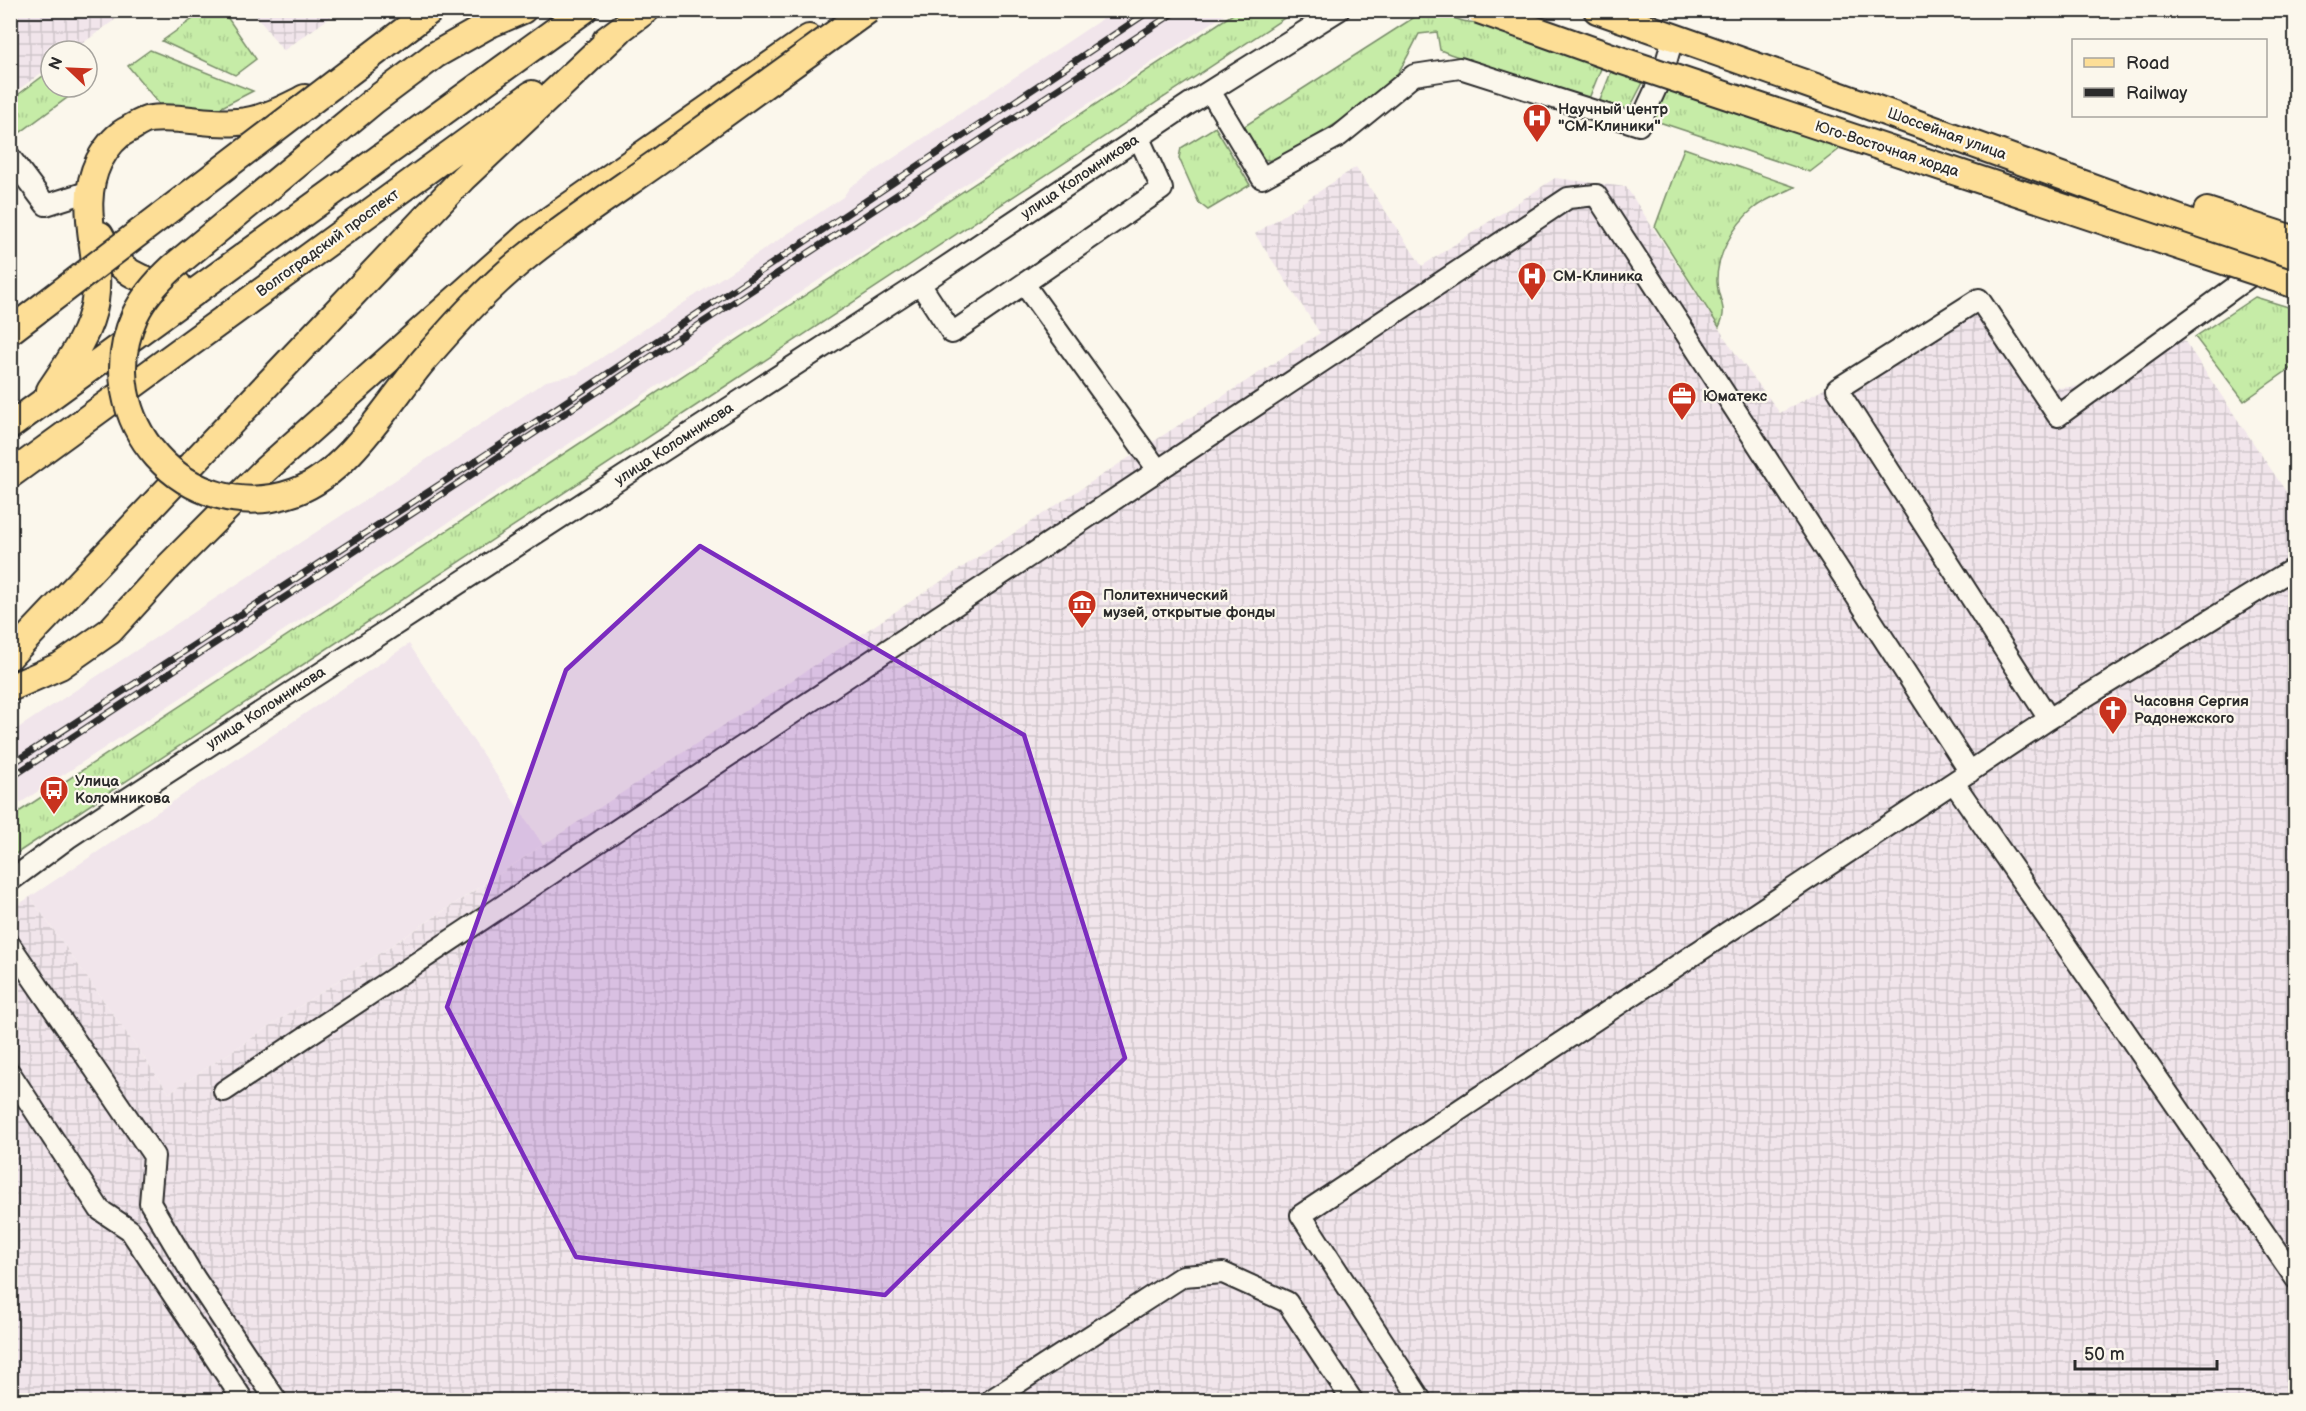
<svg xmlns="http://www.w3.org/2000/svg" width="2306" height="1411" font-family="'Balsamiq Sans',sans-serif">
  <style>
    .built { fill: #f1e5eb }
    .industrial { fill: url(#industrial-grid) }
    .grass { fill: url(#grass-tufts); stroke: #788c69; stroke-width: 1.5 }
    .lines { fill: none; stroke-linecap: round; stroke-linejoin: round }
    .minor-casing { stroke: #2b2b2b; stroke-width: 24 }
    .major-casing { stroke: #2b2b2b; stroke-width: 30 }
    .minor { stroke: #fbf7ec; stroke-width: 20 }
    .major { stroke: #fdde96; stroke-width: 26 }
    .rail-casing { stroke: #2b2b2b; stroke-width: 7 }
    .rail { stroke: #fbf7ec; stroke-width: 4.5; stroke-dasharray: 14; stroke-linecap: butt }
    .major-bridge-casing { stroke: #2b2b2b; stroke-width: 30; stroke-linecap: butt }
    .major-bridge { stroke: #fdde96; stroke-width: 26 }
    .marked { fill: #7b2cbf; fill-opacity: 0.2; stroke: #7b2cbf; stroke-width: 4.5; stroke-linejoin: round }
    .labels { text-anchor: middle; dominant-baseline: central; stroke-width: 4.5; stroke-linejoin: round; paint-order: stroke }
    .poi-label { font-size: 15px; font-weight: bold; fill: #2b2b2b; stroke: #fbf7ec; text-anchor: start }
    .street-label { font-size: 15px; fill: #2b2b2b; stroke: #fbf7ec }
  </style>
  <defs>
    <pattern id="industrial-grid" width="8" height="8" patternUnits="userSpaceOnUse" patternTransform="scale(1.5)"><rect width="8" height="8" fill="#f1e5eb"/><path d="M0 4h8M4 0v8" fill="none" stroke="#cfc5ca"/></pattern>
    <pattern id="grass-tufts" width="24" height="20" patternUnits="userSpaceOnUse" patternTransform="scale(1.5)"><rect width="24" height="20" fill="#c6eca7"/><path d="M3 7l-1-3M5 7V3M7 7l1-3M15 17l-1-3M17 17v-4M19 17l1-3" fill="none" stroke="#aacb90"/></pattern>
  </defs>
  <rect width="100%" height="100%" fill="#fbf7ec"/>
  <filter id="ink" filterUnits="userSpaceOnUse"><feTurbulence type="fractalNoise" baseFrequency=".0167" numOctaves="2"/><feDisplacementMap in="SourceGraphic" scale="12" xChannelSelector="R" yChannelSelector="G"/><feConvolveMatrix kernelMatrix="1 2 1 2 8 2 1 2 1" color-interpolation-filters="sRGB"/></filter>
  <g filter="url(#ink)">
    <!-- built -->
    <path class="built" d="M1114,11H1230L11,809L12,732L546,381L577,374L843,197L850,187Z
      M409,644L543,845L169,1093L30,897Z"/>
    <!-- industrial -->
    <path class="industrial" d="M11,10H127V11L72,51H51V66L11,95Z
      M253,11H339L283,51Z
      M1356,167L1422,266L1555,178L1626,187L1735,353L1780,413L1861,369L1983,293L2041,389L2084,386L2180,334L2295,505V1400H11V909L30,897L169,1093L1079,490L1320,333L1255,234Z"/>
    <!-- grass -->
    <path class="grass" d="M1239,10L1295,11L11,857V817Z
      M204,11H223L256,59L235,75L162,41Z
      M1424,11C1443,10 1460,25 1478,22L1602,66L1588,101L1450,54L1440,50L1437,32L1419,34C1407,58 1395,83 1374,100L1278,160C1254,163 1251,147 1240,129Z
      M150,50L253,91L216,110L160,105L128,66Z
      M1613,67L1646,77L1626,115L1599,103Z
      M51,70V87H71L75,92L14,137L11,131V100Z
      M1667,84L1840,144L1841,148L1810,172L1650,119Z
      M1215,127L1250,185L1208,210L1199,203L1179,158L1181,148Z
      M1684,148L1795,187C1782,194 1764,199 1753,209C1734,225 1716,256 1717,282C1718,302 1729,307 1719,327L1655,227Z
      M2255,297L2295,309V365L2244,401L2195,337Z"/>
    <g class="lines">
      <!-- minor casing -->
      <g class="minor-casing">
        <path id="minor" d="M1210,91L1262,178L1339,136L1414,75L1460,68L1639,125L1663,73L1673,38
          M10,157L46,205L90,191
          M920,284L952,333L1162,189L1139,138
          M1024,284L1158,470
          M2049,719L1837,389L1979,299L2058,416L2264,266
          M1954,783L2296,1279
          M10,881L68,838L130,797L920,284L1189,104L1339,10
          M10,945L154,1156L150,1203L194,1277L276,1400
          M10,1073L100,1210L130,1230L243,1400
          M224,1091L1568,198L1596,195L1970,772
          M991,1400L1183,1276L1223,1273L1287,1302L1352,1400
          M1421,1400L1301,1215L2049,719L2296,567"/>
      </g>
      <!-- major casing -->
      <g class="major-casing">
        <path id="major" d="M1597,10L1841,96L2296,261
          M490,24L523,10
          M606,40L646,10
          M2207,211L2296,240
          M100,235C116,270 140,284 178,285
          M50,390C68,363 90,334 95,301C102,253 76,208 99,161C106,148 116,135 129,129C136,125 143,120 150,119C179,115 208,125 237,122C261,121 283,109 305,98
          M10,426L584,10
          M10,475L532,94
          M10,656L463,178L619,31
          M10,688L60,666L110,631L169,566L265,470L528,235L809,38"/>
      </g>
      <!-- minor -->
      <use href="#minor" class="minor"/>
      <!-- major -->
      <use href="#major" class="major"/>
      <!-- rail casing -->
      <g class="rail-casing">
        <path id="rail" d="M10,765L537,421L1151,10
          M10,778L1178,10"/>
      </g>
      <!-- rail -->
      <use href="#rail" class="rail"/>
      <!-- major-bridge casing -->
      <g class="major-bridge-casing">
        <path id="major-bridge" d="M1479,10L1620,60L2296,285
          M490,24L435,55L375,100L173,267C158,281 144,296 135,315C88,418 187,530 295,492C348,473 388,403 423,361C455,324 488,287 526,257C568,223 614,193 658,162C728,111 798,61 868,10
          M10,331L431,10"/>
      </g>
      <!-- major-bridge -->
      <use href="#major-bridge" class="major-bridge"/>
    </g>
  </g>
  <!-- marked area -->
  <path class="marked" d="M700,546L1024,735L1125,1058L885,1295L576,1257L447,1007L566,670Z"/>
  <!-- icons -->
  <defs>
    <g id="hospital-pin" transform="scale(1.5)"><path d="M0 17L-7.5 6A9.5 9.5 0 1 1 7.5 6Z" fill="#c8321e" stroke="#fbf7ec"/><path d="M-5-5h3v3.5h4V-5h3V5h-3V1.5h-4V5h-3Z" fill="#fff"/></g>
    <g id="office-pin" transform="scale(1.5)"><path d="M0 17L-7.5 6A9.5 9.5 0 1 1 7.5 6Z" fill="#c8321e" stroke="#fbf7ec"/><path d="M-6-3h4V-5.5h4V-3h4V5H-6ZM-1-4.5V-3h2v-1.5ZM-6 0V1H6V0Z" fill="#fff"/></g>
    <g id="museum-pin" transform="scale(1.5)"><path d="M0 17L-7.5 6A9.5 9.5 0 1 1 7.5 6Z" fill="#c8321e" stroke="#fbf7ec"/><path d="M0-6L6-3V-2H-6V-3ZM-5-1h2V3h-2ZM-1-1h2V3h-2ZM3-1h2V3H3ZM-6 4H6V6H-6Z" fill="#fff"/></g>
    <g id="church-pin" transform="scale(1.5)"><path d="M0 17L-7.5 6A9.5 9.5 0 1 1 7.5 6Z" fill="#c8321e" stroke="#fbf7ec"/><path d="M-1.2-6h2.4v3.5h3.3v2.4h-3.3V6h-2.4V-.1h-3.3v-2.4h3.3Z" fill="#fff"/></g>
    <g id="bus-pin" transform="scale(1.5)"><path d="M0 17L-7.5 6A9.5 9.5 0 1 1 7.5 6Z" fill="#c8321e" stroke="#fbf7ec"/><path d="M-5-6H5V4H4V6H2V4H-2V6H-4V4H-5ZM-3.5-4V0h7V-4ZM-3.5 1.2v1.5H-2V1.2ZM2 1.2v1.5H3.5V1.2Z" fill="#fff"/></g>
  </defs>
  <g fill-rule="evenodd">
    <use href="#hospital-pin" x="1537" y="118"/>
    <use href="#hospital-pin" x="1532" y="276"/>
    <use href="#office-pin" x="1682" y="396"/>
    <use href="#museum-pin" x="1082" y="604"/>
    <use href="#church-pin" x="2113" y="710"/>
    <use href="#bus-pin" x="54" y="790"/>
  </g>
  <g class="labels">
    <!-- poi labels -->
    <g class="poi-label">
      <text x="1558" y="109">Научный центр<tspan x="1558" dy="17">"СМ-Клиники"</tspan></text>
      <text x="1553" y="276">СМ-Клиника</text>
      <text x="1703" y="396">Юматекс</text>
      <text x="1103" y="595">Политехнический<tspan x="1103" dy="17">музей, открытые фонды</tspan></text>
      <text x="2134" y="701">Часовня Сергия<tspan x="2134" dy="17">Радонежского</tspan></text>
      <text x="75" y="781">Улица<tspan x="75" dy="17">Коломникова</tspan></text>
    </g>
    <!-- street labels -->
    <g class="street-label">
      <text transform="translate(1947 134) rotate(20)">Шоссейная улица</text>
      <text transform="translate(1887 149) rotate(18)">Юго-Восточная хорда</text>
      <text transform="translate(1080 177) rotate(-34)">улица Коломникова</text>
      <text transform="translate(328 243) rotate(-36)">Волгоградский проспект</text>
      <text transform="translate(674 444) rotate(-33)">улица Коломникова</text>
      <text transform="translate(266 708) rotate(-33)">улица Коломникова</text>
    </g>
  </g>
  <!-- margin -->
  <rect width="2306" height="1411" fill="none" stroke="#fbf7ec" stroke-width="36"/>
  <rect x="18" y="18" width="2270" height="1375" fill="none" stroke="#2b2b2b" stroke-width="2" filter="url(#ink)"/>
  <!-- legend -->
  <rect x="2072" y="39" width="195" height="78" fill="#fbf7ec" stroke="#a8a59f" stroke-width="1.5"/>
  <rect x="2084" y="58" width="30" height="9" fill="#fdde96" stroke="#a8a59f" stroke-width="1.5"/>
  <text x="2126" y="69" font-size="18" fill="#2b2b2b">Road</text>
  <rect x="2084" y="88" width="30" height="9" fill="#2b2b2b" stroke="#a8a59f" stroke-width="1.5"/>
  <text x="2126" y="99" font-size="18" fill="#2b2b2b">Railway</text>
  <!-- north arrow -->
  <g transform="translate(69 69) rotate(293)"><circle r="28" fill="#fbf7ec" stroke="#a8a59f" stroke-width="1.5"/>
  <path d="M0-4.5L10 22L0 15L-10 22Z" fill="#c8321e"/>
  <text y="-9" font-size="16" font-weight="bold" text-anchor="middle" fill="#2b2b2b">N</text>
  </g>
  <!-- scale -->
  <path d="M2075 1360v9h142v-9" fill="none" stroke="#2b2b2b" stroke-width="3"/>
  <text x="2084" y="1360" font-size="18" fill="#2b2b2b" stroke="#fbf7ec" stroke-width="4.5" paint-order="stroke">50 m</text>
</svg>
